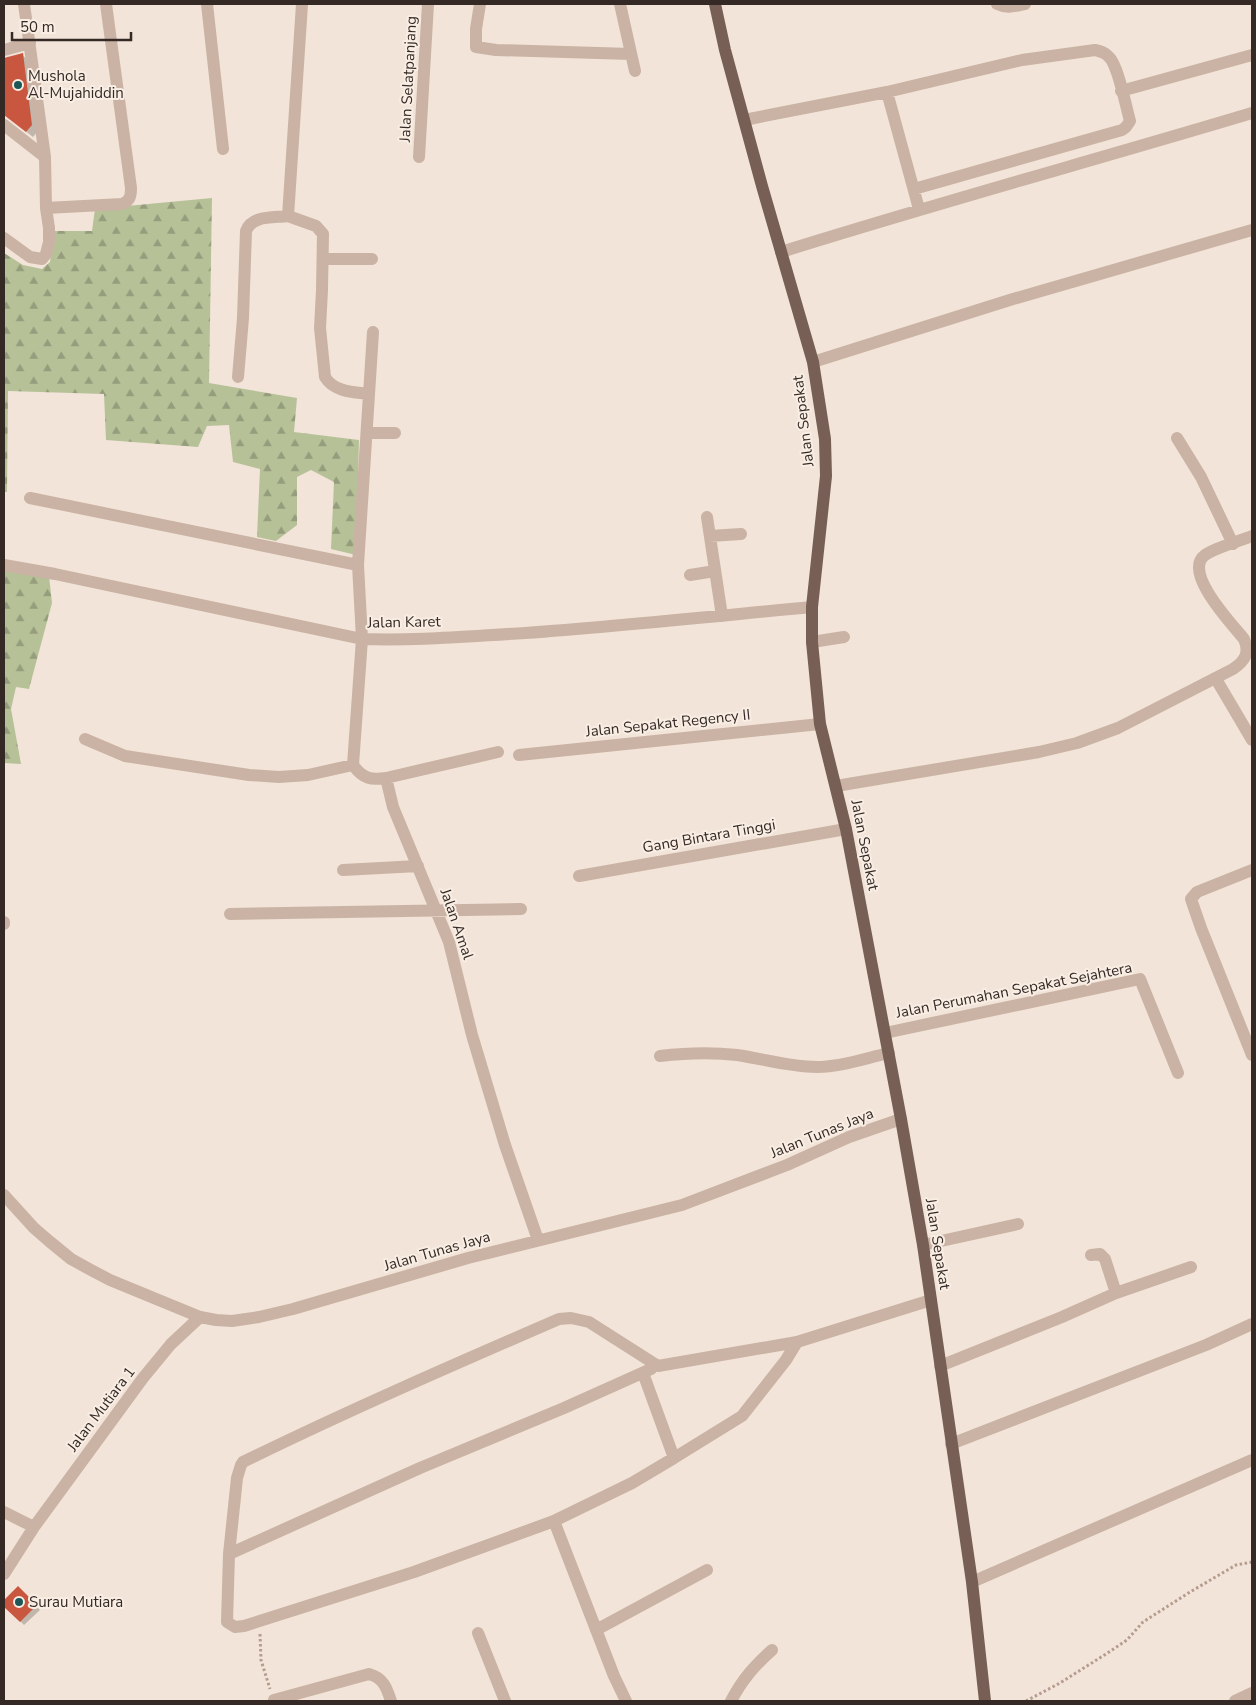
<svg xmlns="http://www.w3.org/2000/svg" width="1256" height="1705" font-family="'Nunito Sans',sans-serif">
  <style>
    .forest { fill: url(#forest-firs) }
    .shadow { fill: #0003 }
    .building { fill: #c9573f }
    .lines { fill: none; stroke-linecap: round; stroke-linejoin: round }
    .path { stroke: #b59c8e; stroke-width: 3; stroke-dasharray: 2.5 2.5; stroke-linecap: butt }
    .minor { stroke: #cab3a4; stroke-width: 12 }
    .major { stroke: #775f56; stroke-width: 12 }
    .poi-dot { fill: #1b5757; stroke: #f9eee4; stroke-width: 2 }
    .labels { text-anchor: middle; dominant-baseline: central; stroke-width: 4; stroke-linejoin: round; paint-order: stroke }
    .poi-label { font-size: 15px; fill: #352926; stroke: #f9eee4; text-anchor: start }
    .street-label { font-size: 15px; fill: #352926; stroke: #f9eee4 }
  </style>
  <defs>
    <pattern id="forest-firs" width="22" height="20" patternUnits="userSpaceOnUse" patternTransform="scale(1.25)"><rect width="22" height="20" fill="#b6c198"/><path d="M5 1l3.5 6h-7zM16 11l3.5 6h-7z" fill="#959d7c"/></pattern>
  </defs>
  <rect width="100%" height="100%" fill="#f2e4d8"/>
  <!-- forest -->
  <path class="forest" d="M212,198L209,383L297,398L294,432L359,440L356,555L331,549L334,482L311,470L297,477V525L276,541L257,537L260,469L233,462L229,425L207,426L198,447L106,440L104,394L8,391L7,492H4V253L23,265L42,269L50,262L54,231H92L95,209Z
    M4,570L49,576L52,603L29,689L16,687L11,709L21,764L4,763Z"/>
  <!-- shadow -->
  <path class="shadow" d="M22,55L28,60L38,131L33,137L4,114V59Z
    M18,1588L40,1610L24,1625L4,1605V1602Z"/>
  <!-- building -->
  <path class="building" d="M23,53L32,125L26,132L4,115V58Z
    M18,1586L37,1605L20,1622L4,1607V1600Z"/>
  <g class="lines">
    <!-- path -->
    <path class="path" d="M260,1634L261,1660L270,1689
      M1026,1701L1060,1683L1106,1654L1127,1640L1143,1622L1190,1592L1236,1565L1252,1562"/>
    <!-- minor -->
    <path class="minor" d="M207,4L223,149
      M480,4L476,29V47L496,50L631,54
      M620,4L635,71
      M997,4C1007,9 1015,6 1025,4
      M4,50L30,43
      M1121,91L1252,55
      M887,92L1022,60L1095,50C1100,51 1105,52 1109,57C1118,65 1126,107 1130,121L1126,127L1122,130L914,189
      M744,120L887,92L919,209
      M4,125L45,157
      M419,157L428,4
      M46,208L122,204C130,201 131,196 131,188L106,4
      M288,216L316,226L323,234L322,290L320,328L325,377C334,392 353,392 369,394
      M4,238L30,257L42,259L46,254L49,242V228L46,208L45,157L24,4
      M781,252C937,203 1095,160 1252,113
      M323,259H372
      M373,332L358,565L362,639L353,765C363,779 371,780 386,778L393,807L449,942L472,1035L505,1145L538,1240
      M813,362L1013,299L1252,230
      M238,377L243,318L246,231C252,215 273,218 288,216L302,4
      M367,433H395
      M1177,438L1201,477L1233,544
      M30,498L358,565
      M707,517L722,616
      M710,536L741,534
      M4,565L55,574L362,639C416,641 470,636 525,633C621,626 716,616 812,607
      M690,575L715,571
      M812,642L844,637
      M1216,679L1252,740
      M85,739L125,756L249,775L279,777L308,775L353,765
      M519,755L820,724
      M386,778L498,752
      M836,786L1039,752L1077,743L1118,728L1233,669C1245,661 1250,653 1244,639C1232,624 1182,572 1205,555C1215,548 1240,541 1252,536
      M343,870L418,866
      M1252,870L1197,892L1191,899L1201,928L1252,1055
      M579,876L846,829
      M230,914L521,909
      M4,922V924
      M885,1033L1140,979L1178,1073
      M660,1056C685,1053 711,1052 737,1055C764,1059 789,1067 817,1067C841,1067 866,1058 889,1053
      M4,1195L34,1228L49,1241L71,1259L91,1270L110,1280L200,1317L216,1320L232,1321L259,1317L293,1309L468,1258L682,1205L787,1165L849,1137L901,1119
      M923,1245L1018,1224
      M1091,1255L1100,1254L1105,1259L1116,1293
      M940,1366L1062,1317L1116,1293L1191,1267
      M643,1373L674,1458L632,1483L554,1521L414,1572L244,1626L235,1627L227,1622L229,1554L237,1478L241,1465L243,1462C347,1411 453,1365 559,1319L571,1318L589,1322L658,1366L797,1342L931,1300
      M951,1444L1206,1345L1252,1324
      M674,1458L742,1416L786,1360L797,1342
      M4,1512L34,1527
      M554,1521L614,1676L626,1701
      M229,1554L420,1468L564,1408L651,1369
      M4,1574L34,1527L143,1378L171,1344L200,1317
      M972,1582L1252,1460
      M596,1630L707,1570
      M478,1633L505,1701
      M274,1701V1700L369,1674C384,1678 387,1689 391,1701
      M731,1701C742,1680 754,1666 772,1650
      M1235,1701L1252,1693"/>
    <!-- major -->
    <path class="major" d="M715,4L725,50L762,186L813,362L825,439L826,476L812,607V642L820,724L846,829L901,1119L923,1245L972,1582L985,1701"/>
  </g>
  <!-- markers -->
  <g class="poi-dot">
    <circle cx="18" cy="85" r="5"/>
    <circle cx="19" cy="1602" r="5"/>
  </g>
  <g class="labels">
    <!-- poi labels -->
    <g class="poi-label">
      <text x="28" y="76">Mushola<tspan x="28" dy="17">Al-Mujahiddin</tspan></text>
      <text x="29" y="1602">Surau Mutiara</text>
    </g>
    <!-- street labels -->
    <g class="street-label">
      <text transform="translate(408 79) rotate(-87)">Jalan Selatpanjang</text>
      <text transform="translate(803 421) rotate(-97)">Jalan Sepakat</text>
      <text transform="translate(404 622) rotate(-1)">Jalan Karet</text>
      <text transform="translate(668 723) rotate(-6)">Jalan Sepakat Regency II</text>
      <text transform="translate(709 836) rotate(-10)">Gang Bintara Tinggi</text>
      <text transform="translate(865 845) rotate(79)">Jalan Sepakat</text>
      <text transform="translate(457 924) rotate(71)">Jalan Amal</text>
      <text transform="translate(1014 990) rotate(-11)">Jalan Perumahan Sepakat Sejahtera</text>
      <text transform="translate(822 1133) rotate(-22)">Jalan Tunas Jaya</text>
      <text transform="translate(938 1244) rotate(81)">Jalan Sepakat</text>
      <text transform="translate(437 1251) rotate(-16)">Jalan Tunas Jaya</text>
      <text transform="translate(101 1409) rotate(-53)">Jalan Mutiara 1</text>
    </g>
  </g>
  <!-- border -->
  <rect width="1256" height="1705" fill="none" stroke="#352926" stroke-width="10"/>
  <!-- scale -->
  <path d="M12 32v8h119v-8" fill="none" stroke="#352926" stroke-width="2.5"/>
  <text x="20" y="32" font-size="15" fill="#352926" stroke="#f9eee4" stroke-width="4" paint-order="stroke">50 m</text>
</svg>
